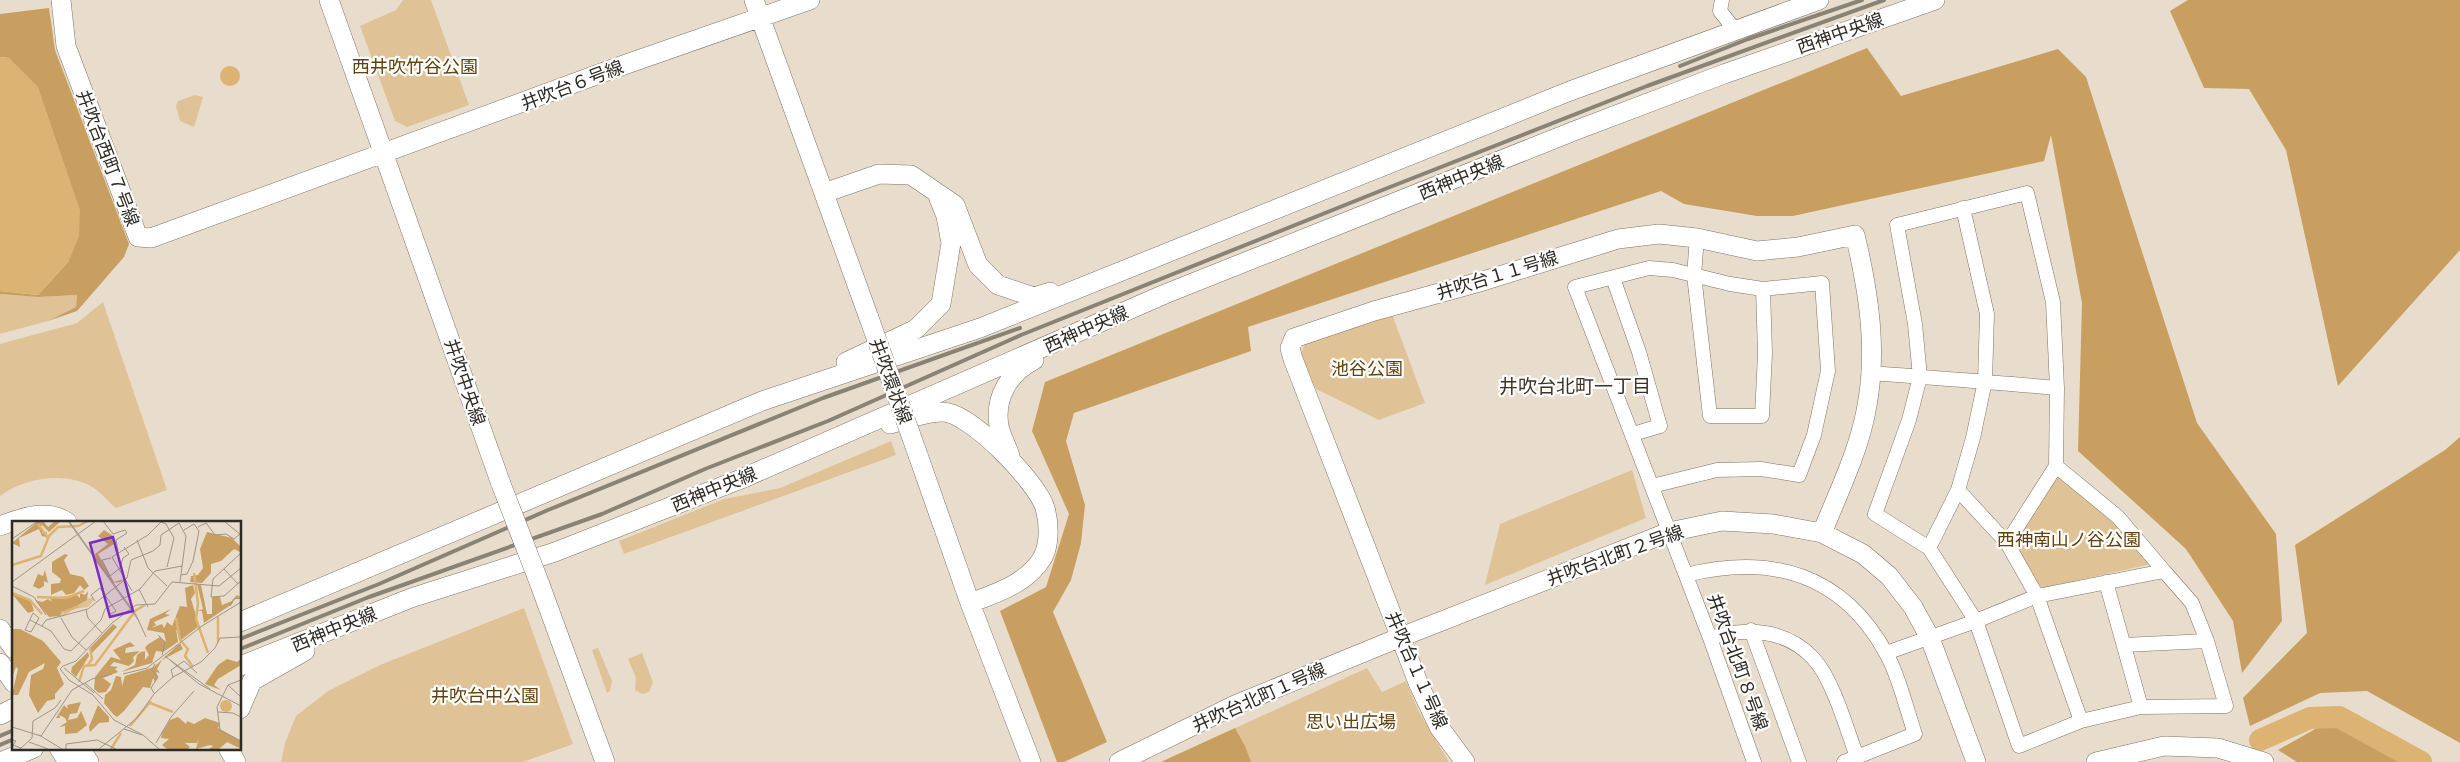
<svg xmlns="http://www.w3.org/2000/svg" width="2460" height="762" font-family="Raleway,'Noto Sans JP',sans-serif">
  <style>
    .green { fill: #e0c297 }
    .forest { fill: #c89f60 }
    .water { fill: #ddb373 }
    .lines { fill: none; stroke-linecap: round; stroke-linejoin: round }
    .river { stroke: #ddb373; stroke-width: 22 }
    .street-casing { stroke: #7e7465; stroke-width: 15 }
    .secondary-casing { stroke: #7e7465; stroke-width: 20 }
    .street { stroke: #fff; stroke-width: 14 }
    .secondary { stroke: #fff; stroke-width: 19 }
    .rail { stroke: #898277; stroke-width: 4 }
    .secondary-bridge-casing { stroke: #7e7465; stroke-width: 20; stroke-linecap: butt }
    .secondary-bridge { stroke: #fff; stroke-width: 19 }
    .labels { text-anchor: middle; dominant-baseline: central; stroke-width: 4.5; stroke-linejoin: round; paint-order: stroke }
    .street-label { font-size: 18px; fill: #2e2a24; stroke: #fff }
    .park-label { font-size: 18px; fill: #5f4210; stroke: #fff }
    .neighbourhood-label { font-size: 19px; fill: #3c3325; stroke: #fff }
    .inset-river { fill: none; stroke: #ddb373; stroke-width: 2.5 }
    .inset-road { fill: none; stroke: #9e9589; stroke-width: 1 }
    .view { fill: #7b2cbf; fill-opacity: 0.15; stroke: #7b2cbf; stroke-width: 2.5 }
    .inset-edge { fill: none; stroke: #2e2a24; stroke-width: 2.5 }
  </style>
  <rect width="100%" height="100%" fill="#e8ddcc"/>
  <!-- green -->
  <path class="green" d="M403,0H431L469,105L407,127L395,121L360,26L396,10Z
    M195,95L203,97L194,127L180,121L176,106L178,101Z
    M0,294L38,297L77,295L76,307L48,321L0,334Z
    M103,302L167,490L116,508C108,502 101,492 92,487C66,471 24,478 0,496V344L77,323Z
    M1392,314L1425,403L1379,420L1316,389L1301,355L1305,342Z
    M891,441L896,455L624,554L619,541L724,499L780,488Z
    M1632,470L1646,518L1485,585L1500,524Z
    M2058,475L2112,519L2151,564L2044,588L2035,583L2015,544Z
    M524,608L573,744L523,762H281L285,743L296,716L328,691L380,665Z
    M598,648L612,681L610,691L607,693L592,650Z
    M642,653L653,682L649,692L642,694L635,690L636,678L628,659Z
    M1367,668L1382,692L1406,681L1418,710L1449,762H1161Z"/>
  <!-- forest -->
  <path class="forest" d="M2188,0H2460V250L2338,386L2286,150L2249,89L2204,88L2170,11Z
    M49,8L55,50L129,244L124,257L77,311L48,321L76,307L77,295L38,297L0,294V291L38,295L69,261L9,58L0,57V14Z
    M1867,48L1901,96L2058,49L2086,77L2197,423L2276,534L2282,621L2242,673L2233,621L2186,549L2078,451L2082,303L2051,135L2044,161L1793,216H1757L1684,204L1661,191L1248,327L1251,351L1074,413L1066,441L1085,505L1081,543L1071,580L1053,612L1107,742L1064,762H1057L1000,611L1046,587L1069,514L1032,431L1045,382Z
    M2460,437V743L2367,691L2320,693L2250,726L2243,698L2307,633L2295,545L2445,450Z
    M2324,724L2351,730L2409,762H2297L2278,750Z
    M1235,728L1245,746L1251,762H1161Z"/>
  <!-- water -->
  <path class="water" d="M0,57L9,58L38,87L80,210L79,236L69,261L38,295L0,291Z
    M220 76a10 10 0 1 1 20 0a10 10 0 1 1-20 0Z"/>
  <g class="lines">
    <!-- river -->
    <path class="river" d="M2260,740L2310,718L2339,717L2421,762"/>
    <!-- street casing -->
    <g class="street-casing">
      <path id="street" d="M1722,0L1720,11L1735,30
        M1697,238L1694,275L1710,416H1762L1765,353L1763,289
        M1613,278L1639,352L1660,426L1633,434
        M1872,373C1934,378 1995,382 2057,388L2053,302L2027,193L1897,225L1915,324L1920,377L1909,420L1875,514L1929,548L1976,621L2019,746L2081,721L2141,707L2226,706L2207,641L2192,603L2164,571L2037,596L1976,621L1886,653
        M2057,388L2056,466L2118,517L2164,571
        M1652,486L1717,470L1761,469L1799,475L1814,435L1828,371L1822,283L1763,289L1730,284L1673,270L1649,268L1575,287L1710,638L1754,762
        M1958,490L2007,543L2037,596L2081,721
        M2007,543L2056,466
        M1929,548L1958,490L1973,438L1985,381L1987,314L1963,208
        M1686,575C1771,554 1843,573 1887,655C1899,676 1907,711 1915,734L1844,762
        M2106,582L2141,707
        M1751,630L1799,762
        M1710,638C1746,627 1786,629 1813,658C1833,679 1847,730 1857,757
        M2124,645L2207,641"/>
    </g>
    <!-- secondary casing -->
    <g class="secondary-casing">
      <path id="secondary" d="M61,0L66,46L138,237L151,238L618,67L810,0
        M329,0L501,484
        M754,0L869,318
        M824,193L879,174L911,175L955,205L978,265L998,285L1034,297L1050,292
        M846,362L916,329L941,304L951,243L946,216L939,199
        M890,424C906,420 925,412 942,412C969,411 1038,483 1045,508C1049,522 1050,543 1043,557C1028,583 997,593 970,603
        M918,455L970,603L1031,762
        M1010,456C1007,446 1001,436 999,426C994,397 1010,372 1034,360
        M0,526C21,518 46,508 67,522
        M539,582L605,762
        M240,622L762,401L980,328L1570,91L1819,0
        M0,629L14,649
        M0,663L14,683
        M240,666L411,598L555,552L741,479L1165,294L1574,131L1724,74L1935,0
        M240,709L252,681L305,651
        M0,715L14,708
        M59,748L68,762
        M80,748L89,762
        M228,748L236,762
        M1,762L34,748
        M1119,762L1235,705L1401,637L1669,532L1722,521L1773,524L1822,533L1863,554L1889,576L1913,607L1930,638L1976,762
        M1465,762L1439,727L1419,685L1293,359L1290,348L1294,338L1374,311L1483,281L1618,239L1659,234L1697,238L1757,251L1798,247L1855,235C1869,293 1878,352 1866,411C1858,453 1838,493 1822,533
        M2096,762L2164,746L2218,748L2264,762"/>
    </g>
    <!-- street -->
    <use href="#street" class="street"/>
    <!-- secondary -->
    <use href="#secondary" class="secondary"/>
    <!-- rail -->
    <path class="rail" d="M1680,66L1748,39L1862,0
      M240,639L379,584L548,510L823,398L1020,328
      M240,649L369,597L602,514L705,469L828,421L1021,335L1380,191L1647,86L1884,0
      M0,736L14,730
      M0,745L14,739"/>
    <!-- secondary-bridge casing -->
    <g class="secondary-bridge-casing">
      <path id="secondary-bridge" d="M869,318L918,455
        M501,484L539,582"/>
    </g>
    <!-- secondary-bridge -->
    <use href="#secondary-bridge" class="secondary-bridge"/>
  </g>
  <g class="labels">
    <!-- street labels -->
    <g class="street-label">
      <text transform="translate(1840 33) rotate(-19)">西神中央線</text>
      <text transform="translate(572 85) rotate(-21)">井吹台６号線</text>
      <text transform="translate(108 158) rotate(69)">井吹台西町７号線</text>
      <text transform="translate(1461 177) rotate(-22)">西神中央線</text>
      <text transform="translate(1497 275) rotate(-17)">井吹台１１号線</text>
      <text transform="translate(1086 329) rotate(-24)">西神中央線</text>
      <text transform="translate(891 381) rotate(70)">井吹環状線</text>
      <text transform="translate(465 382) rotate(71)">井吹中央線</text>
      <text transform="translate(714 489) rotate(-22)">西神中央線</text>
      <text transform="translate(1615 555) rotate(-20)">井吹台北町２号線</text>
      <text transform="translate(334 629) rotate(-22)">西神中央線</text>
      <text transform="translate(1738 662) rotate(70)">井吹台北町８号線</text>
      <text transform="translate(1417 670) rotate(66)">井吹台１１号線</text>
      <text transform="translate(1259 697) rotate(-24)">井吹台北町１号線</text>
    </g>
    <!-- park labels -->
    <g class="park-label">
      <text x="415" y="66">西井吹竹谷公園</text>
      <text x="1367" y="368">池谷公園</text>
      <text x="2069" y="539">西神南山ノ谷公園</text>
      <text x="485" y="695">井吹台中公園</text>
      <text x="1351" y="721">思い出広場</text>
    </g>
    <!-- neighbourhood labels -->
    <g class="neighbourhood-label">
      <text x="1575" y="386">井吹台北町一丁目</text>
    </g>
  </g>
  <!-- overview -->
  <g transform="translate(12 521)">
    <rect width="229" height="229" fill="#e8ddcc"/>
    <path d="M80,76L82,79L76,86L62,88L50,96L38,98L48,95L50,89Z" fill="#e0c297"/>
    <path d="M43,0H49L37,11L30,4L28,6L31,13L35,11L34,16L30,15L27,8L7,17L8,26L0,22L24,2L32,1L36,6ZM92,9L100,14L102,23L86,33L102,61L112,58L108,61L101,62L84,40L83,33L96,23L86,15ZM195,11L220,17L229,26L228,31L222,28L209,40L199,43V52L190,62L178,61L179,55L186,54L191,47L188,28ZM53,33L56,34L52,39L58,53L71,56L77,65L72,69L68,64L62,72L54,74L50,69L39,74V63L48,62L49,58L40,51V41ZM33,49L36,62L32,60V65L27,68L21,65L26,53L31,55ZM185,63L189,64L195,93H200V76H208L210,84L220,80L221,78L225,74L229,76L222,78L220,83L192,102L190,90H185L191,88ZM181,64L183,72L179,78L187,105L169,119L164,108L166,121L151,131L144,130L140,142L109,151L123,144L125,134L129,131L133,130V139L137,134L133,127L135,124L148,116L154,121L152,112L135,109L138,98L159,88L153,93L158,94L142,101L144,104L139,107L150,103L152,107L155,101L160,105L168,85L175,86L173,67ZM76,70L75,79L53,91L50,90L48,95L37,96L23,79L30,81L36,78L40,81L38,77L65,74L68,77V72L73,74ZM0,73L19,80L22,90L16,92ZM101,103L105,106L80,132L78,127ZM0,108H8L31,120L49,141L45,147L52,163L43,173V178L35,180L26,192L17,174L19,154L31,148L33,142L17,151L6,174H0L6,148L4,146L0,157ZM118,121L123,125L114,127L113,132L128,130L121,136L122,140L117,145L102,141L98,145L106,146L103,148L106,151L91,157L99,163L94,171L87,172L82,168L83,156L99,136L109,139L101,129ZM168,122L171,128L150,139L145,148L148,152L144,151L146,156L143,161L141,157L138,167L131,166L112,190L105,196L101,193L92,182L93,174L99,169L104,155L109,156L110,165L113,155L142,146ZM76,131L77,135L64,156L59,151L60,146ZM215,138L225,141L229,138V144L206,158L202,164L209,169L193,163L206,144ZM69,181L65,192L58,193L56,199L65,197L69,190L75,204L65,212L53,213V205L47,206L55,201L53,197L47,194L48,197H44L52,184L56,188L55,184ZM86,184L97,196V201L87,202L78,211L77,206ZM166,196L174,203L175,200L182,203L193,197L208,202L206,207L229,220V228L215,221L207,228H197L201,225L198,224L184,228L187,216L185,222H173L178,226L176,228H155L150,224L157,218L149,217L150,212L158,199Z" fill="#c89f60"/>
    <path d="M208 185a6 6 0 1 1 12 0a6 6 0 1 1-12 0Z" fill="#ddb373"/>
    <path class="inset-river" d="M26,3L36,17M0,44L29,35L37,15L46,6L66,5L76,0M182,52L186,82L184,98L196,132M0,72L18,79L30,93M25,76L54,77L72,70M52,91L67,85M206,96V121M164,97L168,119L176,128L173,135L181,146M76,144L80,138L78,127M67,161L72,145L83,144L123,90L133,84M138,182L161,191M118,205L139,180M99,228L109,212"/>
    <path class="inset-road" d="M56,0L127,100M57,0L124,94L134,116M91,0L101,13L113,9L115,12M212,0L229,14M186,6L194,2L203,14L214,13L222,18L228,13M0,18L23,2L36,0M125,19L136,47L155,65M106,30L104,19L115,12M229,32L201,58L199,76L212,75L229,60M99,37L90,39L98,55L108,47L111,37L117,33L112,26M212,48L226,63M169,54L175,53L181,40L187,10L182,3L172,9M0,61L84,0M0,65L22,76L34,94M127,68L136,86M120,70L100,36L136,14L149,1L154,3L162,17L155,46M83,80L79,74L88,67L104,90L97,94M218,85L222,78L229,77M74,89L76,97L90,112M21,92L27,97L19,111L13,109ZM49,97L60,116L74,129M18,99L39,110L52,128L59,130L89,99L93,88L128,68L143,50L170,45M30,105L34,99L76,88L115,57L119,39L141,30L148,24L149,14L167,2L174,15L168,61M146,114L153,121L150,134M153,135L187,163L229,185M158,139L198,168M51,145L64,140L100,102L124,84L143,83L160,61L207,65L229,47M51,145L48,148L57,159L81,174L102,199L131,214L147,228M52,147L82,172M111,153L135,147L190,105L229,81M161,156L159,149L172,140L185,152M229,159L216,164L205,186L208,209L229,220M73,162L91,178M216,164L229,176M142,172L139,167L146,156L140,149L143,143M206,191L221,192L229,196M0,206L29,215L60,169L80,158L100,153M112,208L130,214M27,214L50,228M0,219L4,220L1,224L9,227M17,221L36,228M144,222L159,196L182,170M8,228L20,217L21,200L43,187L49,179M54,228V223L85,219L104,228M87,228L125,197L142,173L161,156L189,141L203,127L208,117L229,116"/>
    <path class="view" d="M101,16L121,90L98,96L78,22Z"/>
    <rect width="229" height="229" class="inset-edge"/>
  </g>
</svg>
